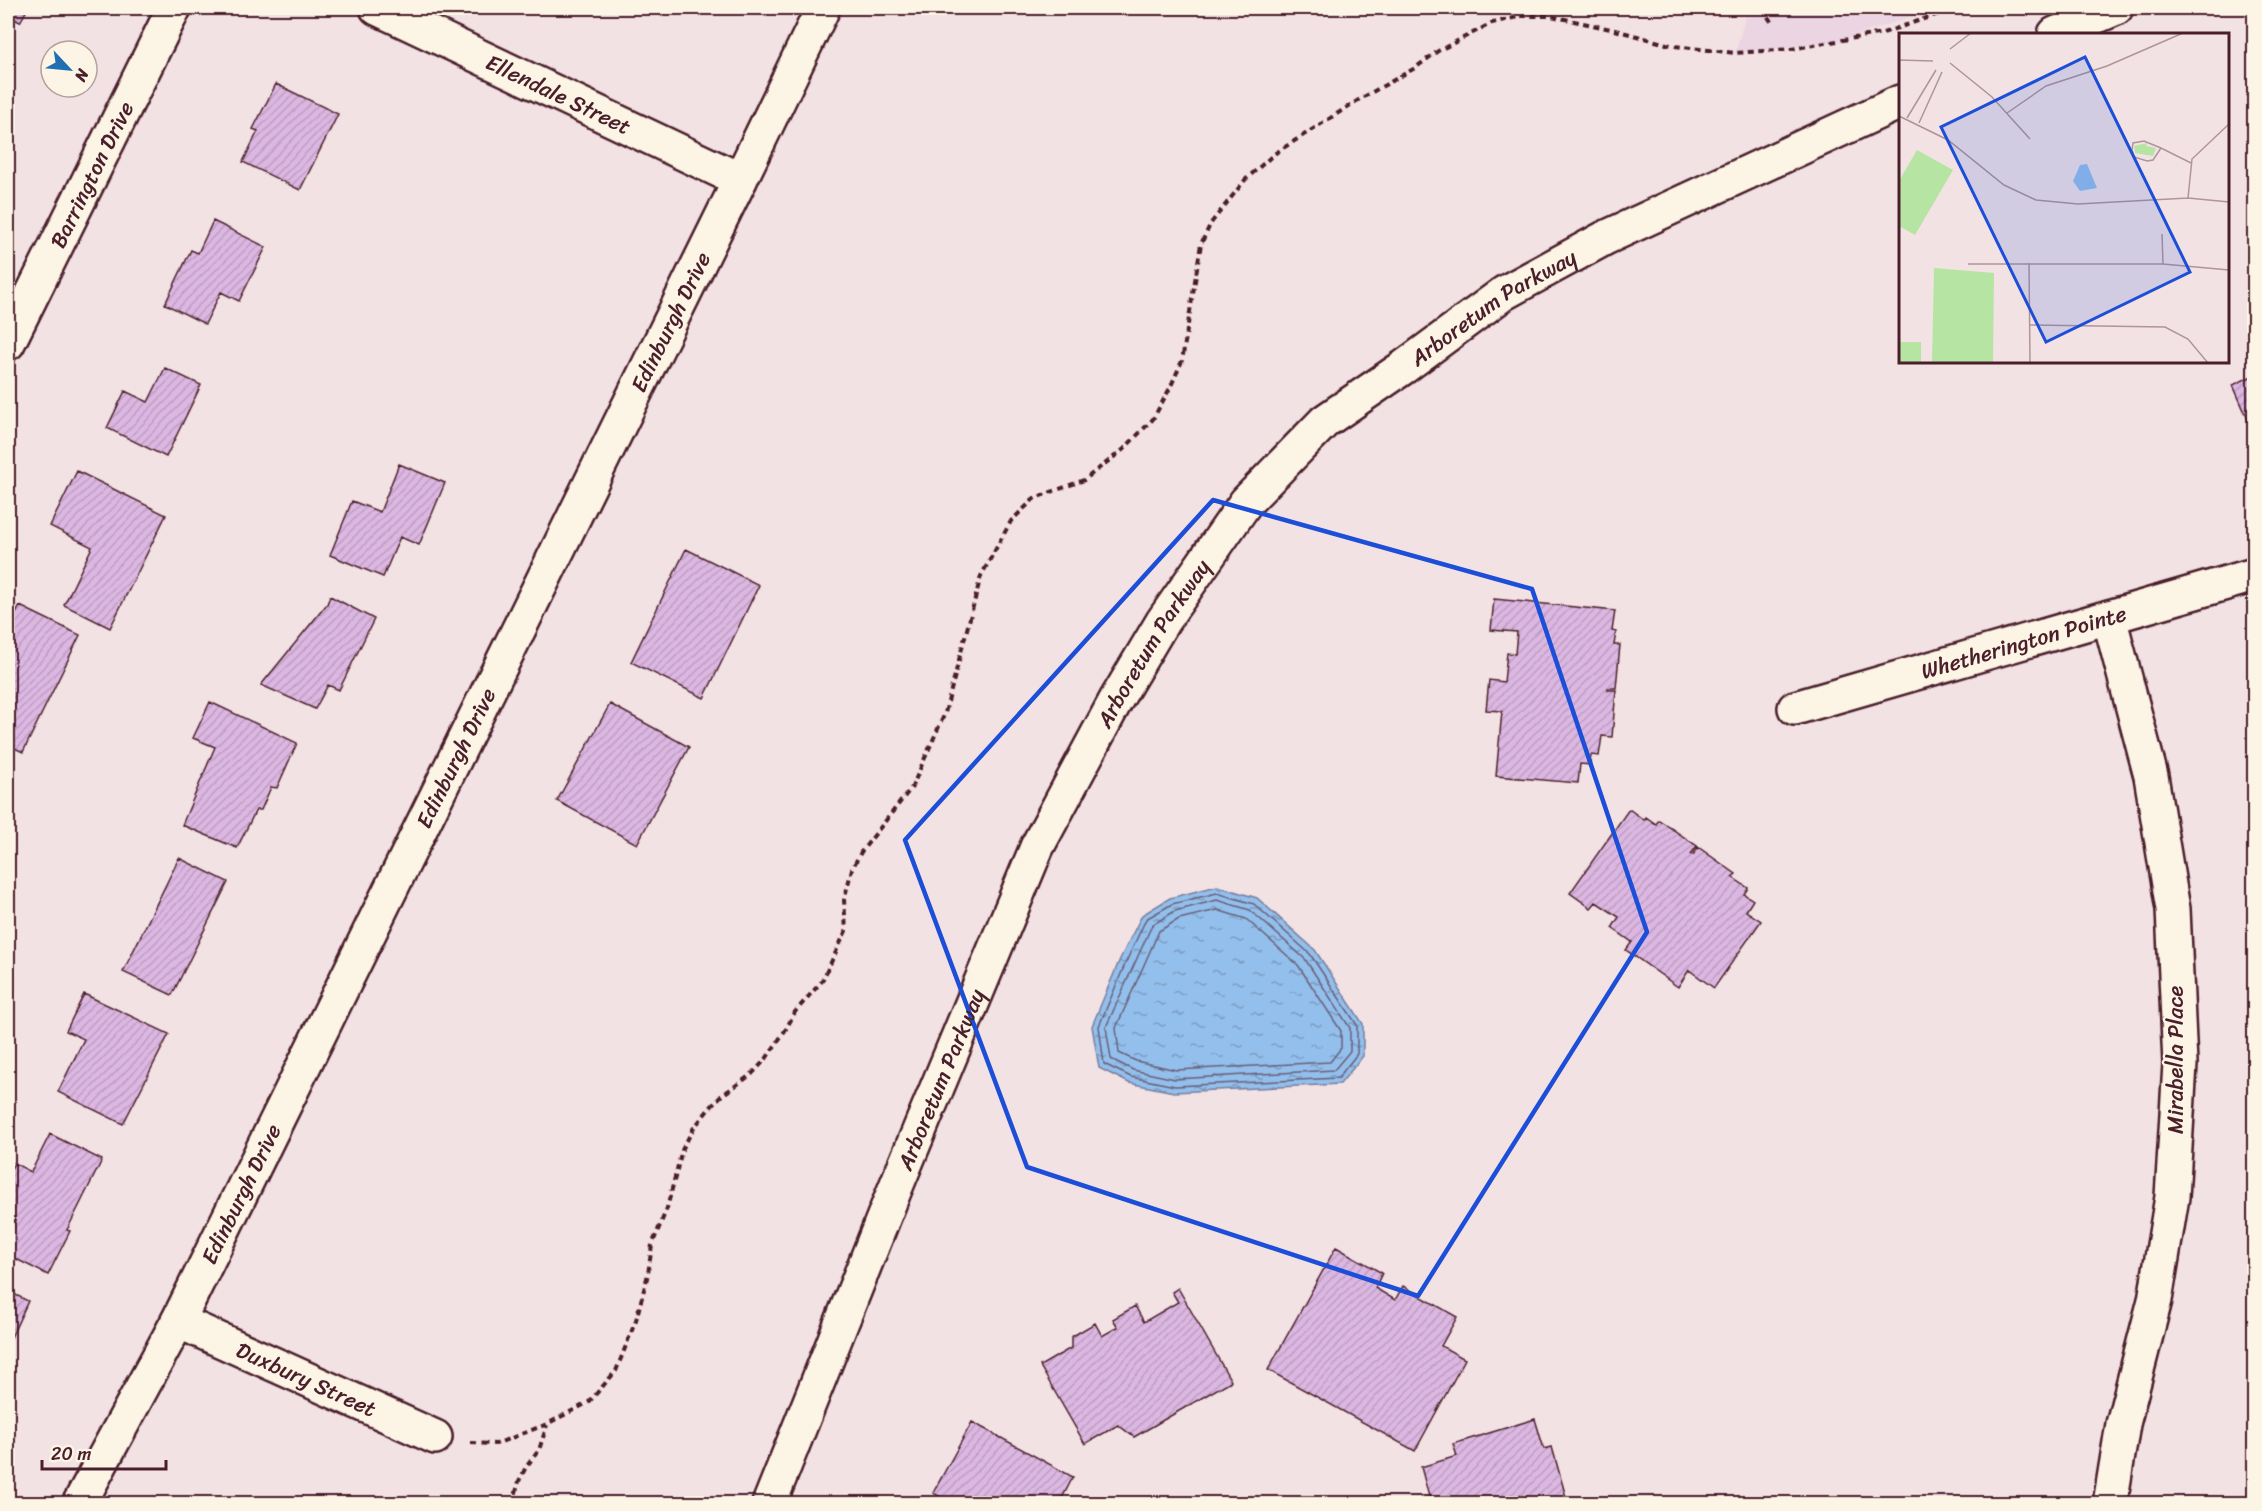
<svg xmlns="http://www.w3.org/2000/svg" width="2262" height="1511" font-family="Sriracha,sans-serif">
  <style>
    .built { fill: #ebd5e3 }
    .water { fill: url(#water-ripples); stroke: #767f9f; stroke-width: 1.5 }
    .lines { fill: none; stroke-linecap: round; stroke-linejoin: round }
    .shore { stroke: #675f78; stroke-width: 1.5 }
    .building { fill: url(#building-hatch); stroke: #4a1f2b; stroke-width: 1.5 }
    .minor-casing { stroke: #4a1f2b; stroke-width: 38 }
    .tertiary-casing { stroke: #4a1f2b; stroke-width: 38 }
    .path { stroke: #4a1f2b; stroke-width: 4; stroke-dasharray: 6 4.5; stroke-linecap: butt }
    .minor { stroke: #fcf5e5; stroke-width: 33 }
    .tertiary { stroke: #fcf5e5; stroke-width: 33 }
    .marked { fill: none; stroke: #1d4ed8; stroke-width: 4.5; stroke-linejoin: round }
    .labels { text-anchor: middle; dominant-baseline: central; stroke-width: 4.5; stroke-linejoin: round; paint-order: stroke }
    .street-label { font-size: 22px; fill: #4a1f2b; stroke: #fcf5e5 }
    .inset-road { fill: none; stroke: #af949a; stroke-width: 1.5 }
    .view { fill: #1d4ed8; fill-opacity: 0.15; stroke: #1d4ed8; stroke-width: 3 }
    .inset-edge { fill: none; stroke: #4a1f2b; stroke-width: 3 }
  </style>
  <defs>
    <pattern id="water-ripples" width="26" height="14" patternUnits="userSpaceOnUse" patternTransform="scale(1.5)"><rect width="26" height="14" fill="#93bfec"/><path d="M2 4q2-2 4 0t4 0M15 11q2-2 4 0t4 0" fill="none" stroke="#7a9bbf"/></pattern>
    <pattern id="building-hatch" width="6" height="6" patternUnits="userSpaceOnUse" patternTransform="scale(1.5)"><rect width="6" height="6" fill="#dbb7e1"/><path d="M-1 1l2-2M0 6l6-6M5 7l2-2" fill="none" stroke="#bd9dc1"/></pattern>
  </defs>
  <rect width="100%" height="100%" fill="#f2e2e4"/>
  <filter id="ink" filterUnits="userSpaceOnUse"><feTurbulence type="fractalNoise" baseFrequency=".0167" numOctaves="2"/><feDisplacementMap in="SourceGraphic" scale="12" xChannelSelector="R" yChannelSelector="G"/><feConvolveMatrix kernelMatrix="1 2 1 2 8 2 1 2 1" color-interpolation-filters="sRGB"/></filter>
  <g filter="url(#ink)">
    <!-- built -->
    <path class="built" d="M1748,8H1937L1839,41L1735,53Z"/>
    <!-- water -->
    <path class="water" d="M1217,886L1257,898L1315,950L1363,1024V1056L1340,1084L1174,1092L1129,1083L1099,1068L1092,1026L1120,959L1142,915L1170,898Z"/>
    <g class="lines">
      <!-- shore -->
      <path class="shore" d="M1217,893L1254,904L1310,954L1357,1025V1054L1338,1078L1175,1086L1131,1077L1104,1064L1099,1026L1126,962L1146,919L1172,904Z
        M1217,900L1250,910L1305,959L1350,1028V1051L1334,1070L1175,1079L1133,1070L1111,1059L1106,1027L1152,925L1175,911Z
        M1217,910L1246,919L1298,965L1341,1031V1048L1330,1062L1176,1070L1136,1061L1119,1053L1116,1028L1159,931L1179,919Z"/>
    </g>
    <!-- building -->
    <path class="building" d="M8,8H28L20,22L8,16Z
      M276,84L338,114L300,190L243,162L258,131L253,129Z
      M213,221L266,247L239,301L221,292L205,324L165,304L191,250L198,253Z
      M165,368L201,385L166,457L107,428L125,391L148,402Z
      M2254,375V433L2233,385Z
      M399,464L445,483L419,545L400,537L383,577L330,555L352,501L380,512Z
      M77,471L166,515L110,628L64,605L92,547L50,526Z
      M686,549L759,585L704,698L631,662Z
      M330,596L374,619L339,690L328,685L315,709L261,685L327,604Z
      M1494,599L1615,611L1612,631L1616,632L1614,645H1620L1616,688H1608V690H1616L1612,737L1602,736L1599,756L1591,755L1590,765L1580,764L1578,783L1496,776L1502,711L1486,710L1489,680L1504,682L1507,653L1515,654L1517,632L1491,630Z
      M20,606L80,635L23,752L8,745V618L10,613L15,615Z
      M210,702L297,743L277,788L271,787L261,810H256L237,848L182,825L215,747L193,738Z
      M610,704L689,747L637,844L557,801Z
      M1629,809L1644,820L1646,817L1656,824L1659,820L1697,846L1691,854L1693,855L1698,847L1736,874L1732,877L1748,888L1744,894L1753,900L1746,911L1761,921L1714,988L1689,970L1678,987L1626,950L1632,942L1612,928L1619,917L1596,902L1591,908L1570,893Z
      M179,858L228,882L172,995L123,972Z
      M84,994L169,1034L123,1124L58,1092L84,1039L66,1031Z
      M50,1134L102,1160L67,1230L70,1231L48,1275L8,1255V1212L12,1204L8,1202V1175L14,1163L31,1172Z
      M1336,1247L1382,1273L1375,1288L1395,1300L1403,1286L1457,1317L1441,1346L1465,1359L1415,1451L1268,1370Z
      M1178,1288L1231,1381L1134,1437L1118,1425L1085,1444L1040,1366L1071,1348V1337L1095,1323L1102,1336L1118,1327L1113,1319L1135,1306L1144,1322L1178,1302L1172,1292Z
      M8,1291L28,1301L8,1344Z
      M1535,1419L1544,1449L1552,1447L1568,1504H1431L1421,1467L1457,1456L1453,1444Z
      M972,1422L1073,1477L1059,1504H937L941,1497L933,1493Z"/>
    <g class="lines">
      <!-- minor casing -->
      <g class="minor-casing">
        <g id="minor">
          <path id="s1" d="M377,8L740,180"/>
          <path id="s2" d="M8,343L174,8"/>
          <path d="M2109,617L2151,776L2173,909L2180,1064L2172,1197L2155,1300L2123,1424L2110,1504"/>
          <path id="s3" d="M1795,708L2254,575"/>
          <path id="s4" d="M178,1321L435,1437"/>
          <path id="s5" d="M79,1504L178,1321L740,180L823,8"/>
        </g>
      </g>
      <!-- tertiary casing -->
      <g class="tertiary-casing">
        <g id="tertiary">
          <path d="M2055,34L2116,8"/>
          <path id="s6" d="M769,1504L895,1189L1037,847L1116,700L1163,621L1246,502L1325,421L1404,367L1504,293L1605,238L1900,102"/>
        </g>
      </g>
      <!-- path -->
      <path class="path" d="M1762,8L1772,23
        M471,1443L496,1444L547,1424L589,1402L616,1371L636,1320L648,1274L652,1245L667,1208L682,1150L693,1129L709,1109L721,1096L752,1074L766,1059L786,1029L795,1012L822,981L846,931L844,900L852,869L861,852L912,787L945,713L981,576L1011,521L1035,498L1084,480L1124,449L1153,419L1170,388L1182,361L1201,244L1211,223L1245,180L1274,154L1360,99L1415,68L1438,51L1492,23L1522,16H1551L1615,30L1674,46L1735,53L1791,49L1883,33L1956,8
        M513,1504L519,1481L526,1467L539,1450L547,1425"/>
      <!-- minor -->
      <use href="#minor" class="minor"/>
      <!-- tertiary -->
      <use href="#tertiary" class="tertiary"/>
    </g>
  </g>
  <!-- marked area -->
  <path class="marked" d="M1213,500L1532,589L1647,932L1418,1296L1027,1167L905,840Z"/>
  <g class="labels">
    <!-- street labels -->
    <g class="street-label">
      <text stroke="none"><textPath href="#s1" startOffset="201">Ellendale Street</textPath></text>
      <text stroke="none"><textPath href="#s2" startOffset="188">Barrington Drive</textPath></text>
      <text stroke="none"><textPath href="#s6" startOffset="1430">Arboretum Parkway</textPath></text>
      <text stroke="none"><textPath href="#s5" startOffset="1322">Edinburgh Drive</textPath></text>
      <text stroke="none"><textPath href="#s3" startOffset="238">Whetherington Pointe</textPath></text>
      <text stroke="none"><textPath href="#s6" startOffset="944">Arboretum Parkway</textPath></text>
      <text stroke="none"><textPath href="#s5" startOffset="836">Edinburgh Drive</textPath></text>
      <text transform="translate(2175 1060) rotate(-90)">Mirabella Place</text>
      <text stroke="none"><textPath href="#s6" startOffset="458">Arboretum Parkway</textPath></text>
      <text stroke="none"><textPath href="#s5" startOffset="350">Edinburgh Drive</textPath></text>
      <text stroke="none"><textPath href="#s4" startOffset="141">Duxbury Street</textPath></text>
    </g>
  </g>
  <!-- overview -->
  <g transform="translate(1899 33)">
    <rect width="330" height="330" fill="#f2e2e4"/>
    <path d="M248,110L247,113L257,115L254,123L236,120L235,113Z" fill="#b6e4a2"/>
    <path d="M35,235L95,240L94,330H33Z" fill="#b6e4a2"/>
    <path d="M18,117L54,137L16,202L0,193V148ZM0,309H22V330H0Z" fill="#b6e4a2"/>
    <path d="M188,131L198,155L181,158L174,148L181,132Z" fill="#93bfec"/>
    <path class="inset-road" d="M51,16L72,0M0,27L34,28M51,30L93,64L131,106M108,80L147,53L208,33L284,0M0,83L49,107L105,152L137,167L179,171L289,165L330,169M8,85L37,37M20,90L43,39M262,115L254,127L248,128L235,124L233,117L234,110L245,108L262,115L292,130M289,165L293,126L330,91M263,201L264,231M130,230L131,330M69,231H264L330,237M131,292L266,294L289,306L309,330"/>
    <path class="view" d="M186,24L291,239L147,309L42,94Z"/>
    <rect width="330" height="330" class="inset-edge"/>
  </g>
  <!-- margin -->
  <rect width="2262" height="1511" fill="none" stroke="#fcf5e5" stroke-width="30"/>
  <rect x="15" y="15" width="2232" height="1481" fill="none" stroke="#4a1f2b" stroke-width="2" filter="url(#ink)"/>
  <!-- north arrow -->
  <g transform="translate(69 69) rotate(116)"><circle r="28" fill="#fcf5e5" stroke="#b59f9b" stroke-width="1.5"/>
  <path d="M0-4.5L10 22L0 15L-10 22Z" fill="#1f6fb2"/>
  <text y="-9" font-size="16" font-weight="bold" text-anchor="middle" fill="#4a1f2b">N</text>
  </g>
  <!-- scale -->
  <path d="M42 1460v9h124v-9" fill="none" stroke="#4a1f2b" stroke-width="3"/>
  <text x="51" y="1460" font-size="18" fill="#4a1f2b" stroke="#fcf5e5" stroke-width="4.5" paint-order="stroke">20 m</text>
</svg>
